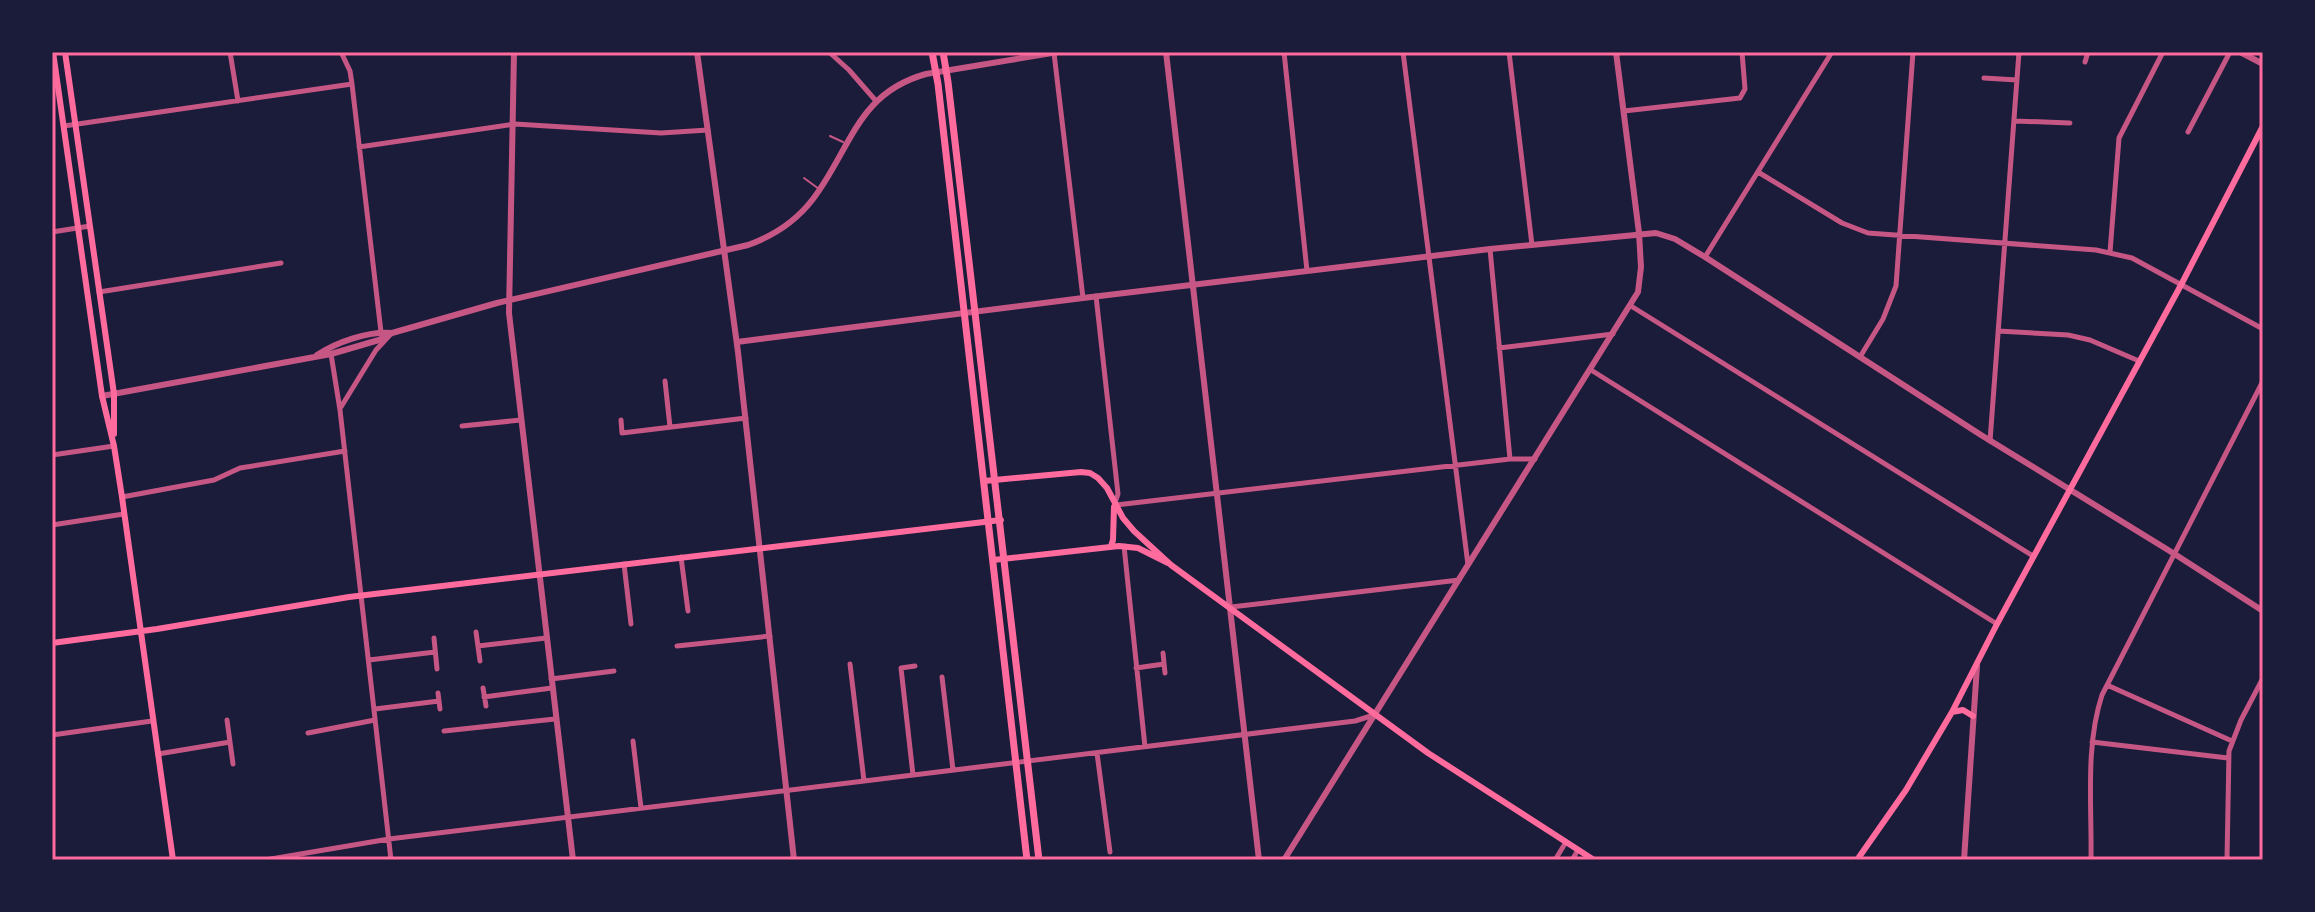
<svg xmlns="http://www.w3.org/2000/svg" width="2315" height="912" font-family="Mulish,sans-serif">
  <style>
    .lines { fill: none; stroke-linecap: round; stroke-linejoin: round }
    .service { stroke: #c65784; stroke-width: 2 }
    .minor { stroke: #c65784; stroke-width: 5 }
    .tertiary { stroke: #c65784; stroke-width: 6 }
    .secondary { stroke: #ff6b9d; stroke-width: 6 }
    .primary { stroke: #ff6b9d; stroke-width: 7 }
    .neatline { fill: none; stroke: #ff6b9d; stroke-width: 3 }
  </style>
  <rect width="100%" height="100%" fill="#1b1b3a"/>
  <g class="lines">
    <!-- service -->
    <path class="service" d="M830,136L843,142
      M804,178L819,189"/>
    <!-- minor -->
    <path class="minor" d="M230,52L238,101
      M341,52L350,71L352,84L381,332
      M829,52L849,70L876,101
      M1284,52L1307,271
      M1403,52L1468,565
      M1509,52L1532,245
      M1054,53L1083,298
      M2085,62L2088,52
      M1984,78L2017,80
      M1624,111L1740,98L1745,89L1742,52
      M2015,121L2070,123
      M64,126L352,84
      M2188,132L2230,52
      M359,147L515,124L661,133L708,130
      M1758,172L1842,223L1868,233L2096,250L2132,258L2263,329
      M52,232L90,226
      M1490,249L1510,459
      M2110,252L2119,138L2163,52
      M1705,257L1832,52
      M99,292L281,263
      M1096,296L1118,494L1114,506
      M1631,306L2033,556
      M1998,331L2068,335L2090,340L2139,361
      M1499,348L1613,334
      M331,354L340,410L391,860
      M1860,357L1883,319L1896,286L1913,52
      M1591,370L1997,624
      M665,381L670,427
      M341,407L376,350L389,336
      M621,420L622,433L746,418
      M462,426L521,420
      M1990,441L2019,52
      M52,455L114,446
      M122,497L214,480L240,468L345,451
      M1116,505L1510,459H1535
      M52,525L124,514
      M1124,546L1145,747
      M681,557L688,611
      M624,564L631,624
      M1231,607L1459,580
      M476,632L480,661
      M434,638L437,669
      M478,646L546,638
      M677,646L770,636
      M1163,653L1165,673
      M369,660L435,652
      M850,664L864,781
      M1136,668L1164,664
      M942,677L953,770
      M551,679L614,671
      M2107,685L2232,741
      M483,688L486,706
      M438,693L440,709
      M484,697L552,688
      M375,709L439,701
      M227,720L233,764
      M444,731L555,719
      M308,733L375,720
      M52,735L152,721
      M633,741L641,808
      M2092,742L2228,758
      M1097,753L1110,852
      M158,754L230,742
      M913,775L901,668L915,666
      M265,860L389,839L1355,721L1374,715
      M1555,860L1566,842
      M1572,860L1578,850
      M2091,860C2092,806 2085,747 2102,695L2263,381
      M2227,860L2229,751L2241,720L2263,678"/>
    <!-- tertiary -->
    <path class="tertiary" d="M514,52L509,313L573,860
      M697,52L738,352L794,860
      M1166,52L1259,860
      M2240,52L2263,64
      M737,342L1083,298L1490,249L1656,233L1675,239L1705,257L1981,435L2173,553L2263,611
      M317,355C337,342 368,331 392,333
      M102,396L331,354L379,340L392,333L497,303L748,245C773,236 797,220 813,199C851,149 857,93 926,74L1058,52
      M1284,860L1638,292L1641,267L1639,233L1616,52
      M1964,860L1977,666"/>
    <!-- secondary -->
    <path class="secondary" d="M53,52L102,396L114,446L122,497L173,860
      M65,52L114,394V434
      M984,481L1081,472L1090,473L1098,478L1107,488L1123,518L1134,531L1171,565L1428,753L1594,860
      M1111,546L1113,540L1114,507
      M993,560L1119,546L1138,548L1168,563
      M52,643L157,629L349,597L1001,520
      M1952,712L1963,710L1973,716
      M1857,860L1906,790L1952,712L1997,624L2181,285L2263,126"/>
    <!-- primary -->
    <path class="primary" d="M932,52L938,84L1027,860
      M943,52L948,82L1039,860"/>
  </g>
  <!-- border -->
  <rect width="2315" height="912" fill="none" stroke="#1b1b3a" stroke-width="108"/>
  <rect x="54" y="54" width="2207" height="804" class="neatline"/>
</svg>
